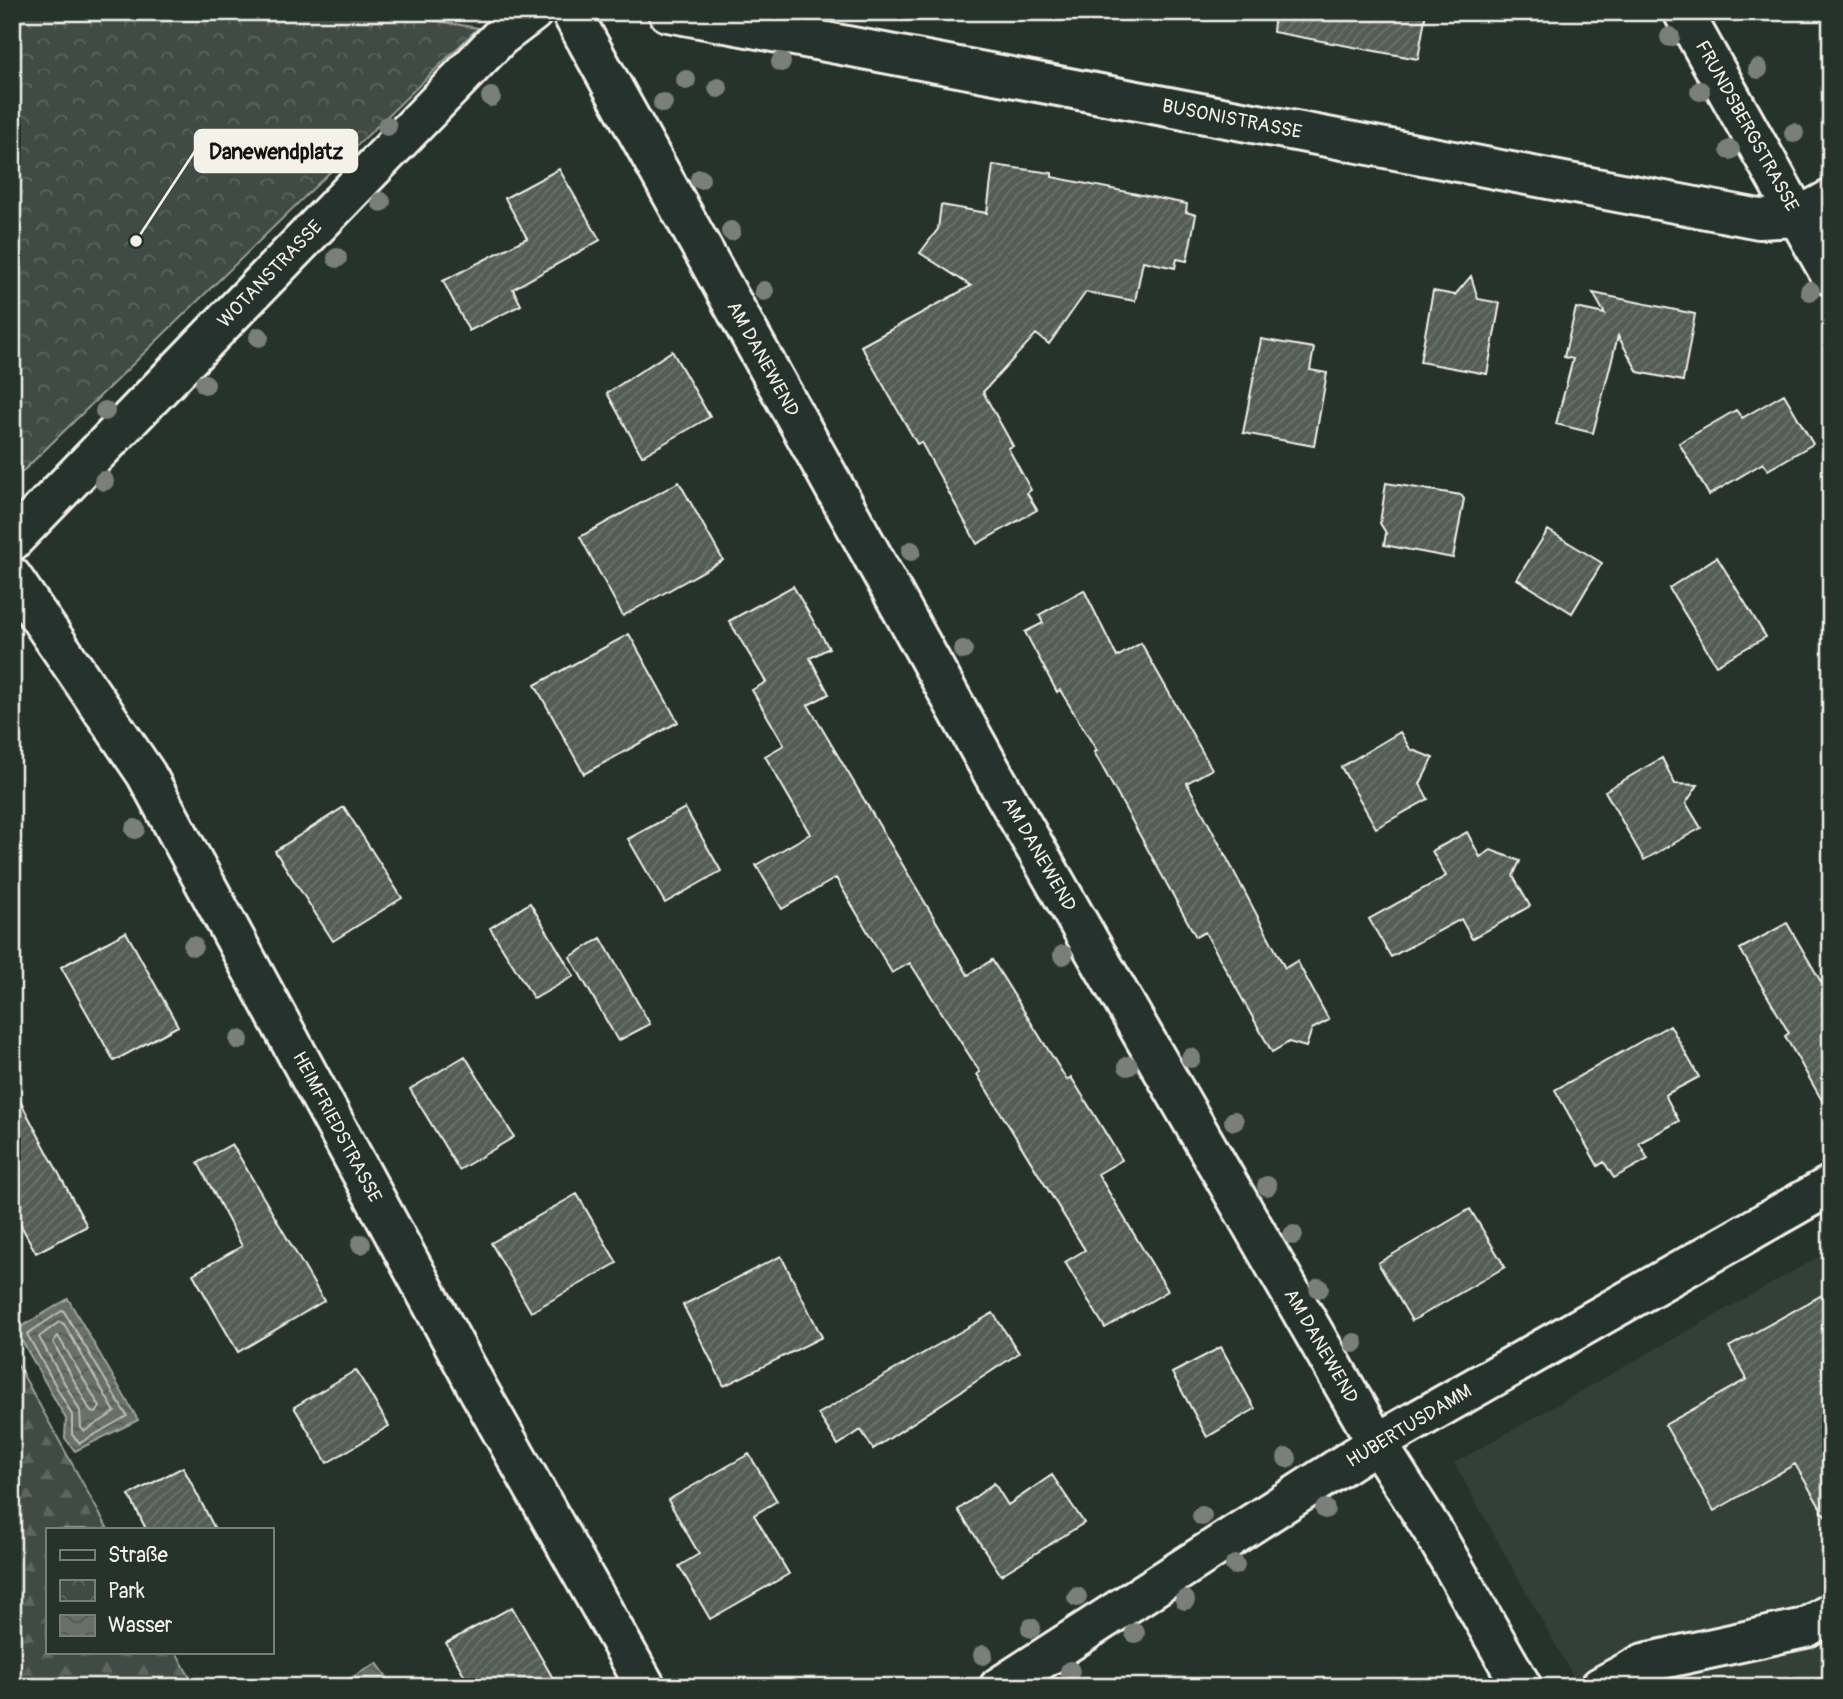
<svg xmlns="http://www.w3.org/2000/svg" width="1843" height="1699" font-family="Pangolin,sans-serif">
  <style>
    .built { fill: #333f39 }
    .forest { fill: url(#forest-firs); stroke: #9a9e96; stroke-width: 2 }
    .park { fill: url(#park-crowns); stroke: #9a9e96; stroke-width: 2 }
    .water { fill: url(#water-waves); stroke: #9fa39b; stroke-width: 2 }
    .lines { fill: none; stroke-linecap: round; stroke-linejoin: round }
    .shore { stroke: #bcbdb5; stroke-width: 2 }
    .building { fill: url(#building-hatch); stroke: #f4f1e8; stroke-width: 2 }
    .minor-casing { stroke: #f4f1e8; stroke-width: 44 }
    .minor { stroke: #26332d; stroke-width: 38 }
    .tree { fill: #7a8079 }
    .labels { text-anchor: middle; dominant-baseline: central; stroke-width: 6; stroke-linejoin: round; paint-order: stroke }
    .street-label { font-size: 19px; fill: #f4f1e8; stroke: #26332d }
    .leader { fill: none; stroke: #f4f1e8; stroke-width: 2.5 }
    .callout-dot { fill: #f4f1e8; stroke: #26332d; stroke-width: 2.5 }
    .callout { fill: #f4f1e8; stroke: #f4f1e8; stroke-width: 2.5 }
    .callout-label { font-size: 21px; text-anchor: middle; font-weight: bold; fill: #111 }
  </style>
  <defs>
    <pattern id="forest-firs" width="22" height="20" patternUnits="userSpaceOnUse" patternTransform="scale(1.75)"><rect width="22" height="20" fill="#414b45"/><path d="M5 1l3.5 6h-7zM16 11l3.5 6h-7z" fill="#5d6560"/></pattern>
    <pattern id="park-crowns" width="20" height="18" patternUnits="userSpaceOnUse" patternTransform="scale(1.75)"><rect width="20" height="18" fill="#414b45"/><path d="M2 6a3 3 0 1 1 6 0M12 15a3 3 0 1 1 6 0" fill="none" stroke="#5d6560"/></pattern>
    <pattern id="water-waves" width="16" height="10" patternUnits="userSpaceOnUse" patternTransform="scale(1.75)"><rect width="16" height="10" fill="#676f68"/><path d="M0 5q4-4 8 0t8 0" fill="none" stroke="#565a55"/></pattern>
    <pattern id="building-hatch" width="6" height="6" patternUnits="userSpaceOnUse" patternTransform="scale(1.75)"><rect width="6" height="6" fill="#525c55"/><path d="M-1 1l2-2M0 6l6-6M5 7l2-2" fill="none" stroke="#6c746d"/></pattern>
  </defs>
  <rect width="100%" height="100%" fill="#26332d"/>
  <filter id="ink" filterUnits="userSpaceOnUse"><feTurbulence type="fractalNoise" baseFrequency=".0143" numOctaves="2"/><feDisplacementMap in="SourceGraphic" scale="14" xChannelSelector="R" yChannelSelector="G"/><feConvolveMatrix kernelMatrix="1 2 1 2 8 2 1 2 1" color-interpolation-filters="sRGB"/></filter>
  <g filter="url(#ink)">
    <!-- built -->
    <path class="built" d="M1831,1250V1687H1579L1454,1463Z"/>
    <!-- forest -->
    <path class="forest" d="M12,1355L108,1529H47V1652H176L195,1687H12Z"/>
    <!-- park -->
    <path class="park" d="M12,12H383L478,28L22,472L12,454Z"/>
    <!-- water -->
    <path class="water" d="M68,1299L138,1420L75,1451L65,1438L66,1419L16,1330Z
      M377,1663L394,1687H335Z"/>
    <g class="lines">
      <!-- shore -->
      <path class="shore" d="M63,1310L127,1416L80,1443L72,1435V1415L27,1334Z
        M59,1322L64,1324L115,1412L85,1431L81,1428L80,1411L39,1337Z
        M58,1336L100,1407L96,1413L91,1412L53,1342Z"/>
    </g>
    <!-- building -->
    <path class="building" d="M1275,12H1426L1418,59L1273,32Z
      M993,165L1052,173V177L1187,204L1186,212L1196,215L1187,261L1177,259L1175,268L1143,261L1135,301L1086,292L1049,344L1036,334L983,392L1013,446L1008,448L1031,490L1027,493L1037,510L977,544L921,442L917,444L861,346L971,286L920,253L938,229L941,205L987,213Z
      M559,169L600,240L513,289L521,305L469,331L443,281L527,238L505,198Z
      M1471,276L1478,299L1500,303L1487,374L1420,362L1433,291L1455,295Z
      M1593,293L1695,314L1683,381L1638,372L1618,336L1593,433L1556,424L1573,359L1564,357L1576,308L1605,314Z
      M1261,339L1314,348L1310,370L1327,373L1314,446L1243,433Z
      M672,351L710,417L642,456L607,393Z
      M1784,394L1813,444L1768,470L1763,463L1709,495L1679,443L1736,410L1742,418Z
      M679,482L723,560L623,616L580,537Z
      M1386,483L1461,495L1464,499L1453,558L1384,545L1386,533L1380,523Z
      M1548,530L1602,563L1572,613L1517,579Z
      M1717,557L1766,637L1716,665L1669,588Z
      M793,586L829,648L810,658L829,694L808,705L968,975L992,960L1067,1080L1071,1077L1122,1160L1098,1174L1168,1291L1105,1328L1065,1262L1085,1250L977,1074L980,1072L910,963L892,973L836,878L782,909L756,865L810,834L765,756L784,745L752,690L766,682L729,621Z
      M1084,590L1117,657L1141,643L1212,769L1187,783L1285,968L1297,961L1329,1020L1312,1029L1306,1047L1289,1042L1272,1052L1205,932L1196,937L1094,752L1097,751L1060,690L1057,692L1025,632L1043,623L1039,615Z
      M629,634L678,722L584,774L535,685Z
      M1400,732L1410,749L1433,758L1420,784L1428,799L1376,828L1341,767Z
      M1662,758L1675,784L1698,785L1686,803L1701,828L1644,860L1605,791Z
      M344,807L402,898L333,941L275,851Z
      M685,808L721,871L665,903L628,839Z
      M1467,832L1480,857L1491,850L1520,861L1513,876L1530,906L1472,939L1461,919L1391,957L1369,919L1446,876L1432,851Z
      M530,903L574,976L534,999L490,928Z
      M1787,923L1831,999V1116L1785,1036L1789,1033L1740,949Z
      M126,932L178,1026L114,1061L61,967Z
      M601,938L650,1024L618,1041L570,957Z
      M1670,1025L1699,1077L1665,1095L1679,1121L1639,1143L1648,1159L1614,1178L1604,1162L1598,1166L1555,1090Z
      M465,1056L514,1137L459,1170L410,1089Z
      M12,1086L87,1226L36,1253L12,1209Z
      M232,1144L324,1301L238,1352L193,1274L242,1246L198,1163Z
      M577,1194L617,1263L531,1312L491,1243Z
      M1470,1209L1505,1267L1412,1321L1378,1263Z
      M781,1256L822,1337L724,1386L683,1305Z
      M1831,1290V1526L1795,1464L1714,1511L1665,1425L1747,1379L1729,1347Z
      M993,1313L1019,1353L873,1449L861,1430L838,1445L818,1414Z
      M1221,1347L1255,1409L1207,1437L1172,1373Z
      M356,1370L389,1426L327,1463L294,1407Z
      M749,1454L777,1501L754,1515L789,1574L710,1619L679,1566L699,1554L668,1500Z
      M183,1467L215,1529H146L129,1495Z
      M1052,1475L1084,1523L1001,1575L958,1510L994,1483L1008,1505Z
      M512,1607L558,1687H471L446,1643Z"/>
    <g class="lines">
      <!-- minor casing -->
      <g class="minor-casing">
        <path id="minor" d="M571,12L997,781L1377,1443L1433,1531L1522,1687
          M668,12L1759,219L1798,217L1831,199
          M1683,12L1831,276
          M12,541L500,37L533,12
          M12,577L146,774L478,1389L646,1687
          M999,1687L1377,1443L1831,1185
          M1600,1687L1644,1663L1805,1628L1831,1613"/>
      </g>
      <!-- minor -->
      <use href="#minor" class="minor"/>
    </g>
    <!-- trees -->
    <g class="tree">
      <circle cx="1670" cy="37" r="10"/>
      <circle cx="781" cy="62" r="10"/>
      <circle cx="1758" cy="69" r="10"/>
      <circle cx="686" cy="80" r="10"/>
      <circle cx="718" cy="88" r="10"/>
      <circle cx="1700" cy="91" r="10"/>
      <circle cx="491" cy="97" r="10"/>
      <circle cx="663" cy="103" r="10"/>
      <circle cx="387" cy="126" r="10"/>
      <circle cx="1794" cy="133" r="10"/>
      <circle cx="1730" cy="150" r="10"/>
      <circle cx="700" cy="179" r="10"/>
      <circle cx="381" cy="202" r="10"/>
      <circle cx="731" cy="231" r="10"/>
      <circle cx="337" cy="258" r="10"/>
      <circle cx="764" cy="291" r="10"/>
      <circle cx="1810" cy="291" r="10"/>
      <circle cx="259" cy="337" r="10"/>
      <circle cx="205" cy="384" r="10"/>
      <circle cx="105" cy="411" r="10"/>
      <circle cx="104" cy="481" r="10"/>
      <circle cx="911" cy="551" r="10"/>
      <circle cx="963" cy="650" r="10"/>
      <circle cx="135" cy="829" r="10"/>
      <circle cx="193" cy="946" r="10"/>
      <circle cx="1063" cy="955" r="10"/>
      <circle cx="239" cy="1040" r="10"/>
      <circle cx="1191" cy="1058" r="10"/>
      <circle cx="1128" cy="1066" r="10"/>
      <circle cx="1234" cy="1121" r="10"/>
      <circle cx="1267" cy="1186" r="10"/>
      <circle cx="1293" cy="1235" r="10"/>
      <circle cx="361" cy="1244" r="10"/>
      <circle cx="1319" cy="1288" r="10"/>
      <circle cx="1354" cy="1343" r="10"/>
      <circle cx="1287" cy="1458" r="10"/>
      <circle cx="1325" cy="1509" r="10"/>
      <circle cx="1202" cy="1516" r="10"/>
      <circle cx="1235" cy="1565" r="10"/>
      <circle cx="1077" cy="1597" r="10"/>
      <circle cx="1185" cy="1600" r="10"/>
      <circle cx="1031" cy="1628" r="10"/>
      <circle cx="1135" cy="1633" r="10"/>
      <circle cx="983" cy="1655" r="10"/>
      <circle cx="1070" cy="1671" r="10"/>
    </g>
  </g>
  <g class="labels">
    <!-- street labels -->
    <g class="street-label">
      <text transform="translate(1232 119) rotate(11)">BUSONISTRASSE</text>
      <text transform="translate(1747 126) rotate(61)">FRUNDSBERGSTRASSE</text>
      <text transform="translate(270 274) rotate(-46)">WOTANSTRASSE</text>
      <text transform="translate(763 359) rotate(61)">AM DANEWEND</text>
      <text transform="translate(1039 854) rotate(60)">AM DANEWEND</text>
      <text transform="translate(337 1127) rotate(62)">HEIMFRIEDSTRASSE</text>
      <text transform="translate(1321 1346) rotate(60)">AM DANEWEND</text>
      <text transform="translate(1409 1426) rotate(-31)">HUBERTUSDAMM</text>
    </g>
  </g>
  <!-- callouts -->
  <path class="leader" d="M136 241L195 151"/>
  <circle class="callout-dot" cx="136" cy="241" r="7"/>
  <rect class="callout" x="195" y="130" width="162" height="42" rx="7"/>
  <g class="callout-label">
    <text x="276" y="159">Danewendplatz</text>
  </g>
  <!-- margin -->
  <rect width="1843" height="1699" fill="none" stroke="#26332d" stroke-width="42"/>
  <rect x="21" y="21" width="1801" height="1657" fill="none" stroke="#f4f1e8" stroke-width="2.5" filter="url(#ink)"/>
  <!-- legend -->
  <rect x="46" y="1528" width="228" height="126" fill="#26332d" stroke="#787f78" stroke-width="2"/>
  <rect x="60" y="1550" width="35" height="10" fill="#26332d" stroke="#787f78" stroke-width="2"/>
  <text x="108" y="1562" font-size="21" fill="#f4f1e8">Straße</text>
  <rect x="60" y="1580" width="35" height="21" fill="url(#park-crowns)" stroke="#787f78" stroke-width="2"/>
  <text x="108" y="1598" font-size="21" fill="#f4f1e8">Park</text>
  <rect x="60" y="1615" width="35" height="21" fill="url(#water-waves)" stroke="#787f78" stroke-width="2"/>
  <text x="108" y="1632" font-size="21" fill="#f4f1e8">Wasser</text>
</svg>
